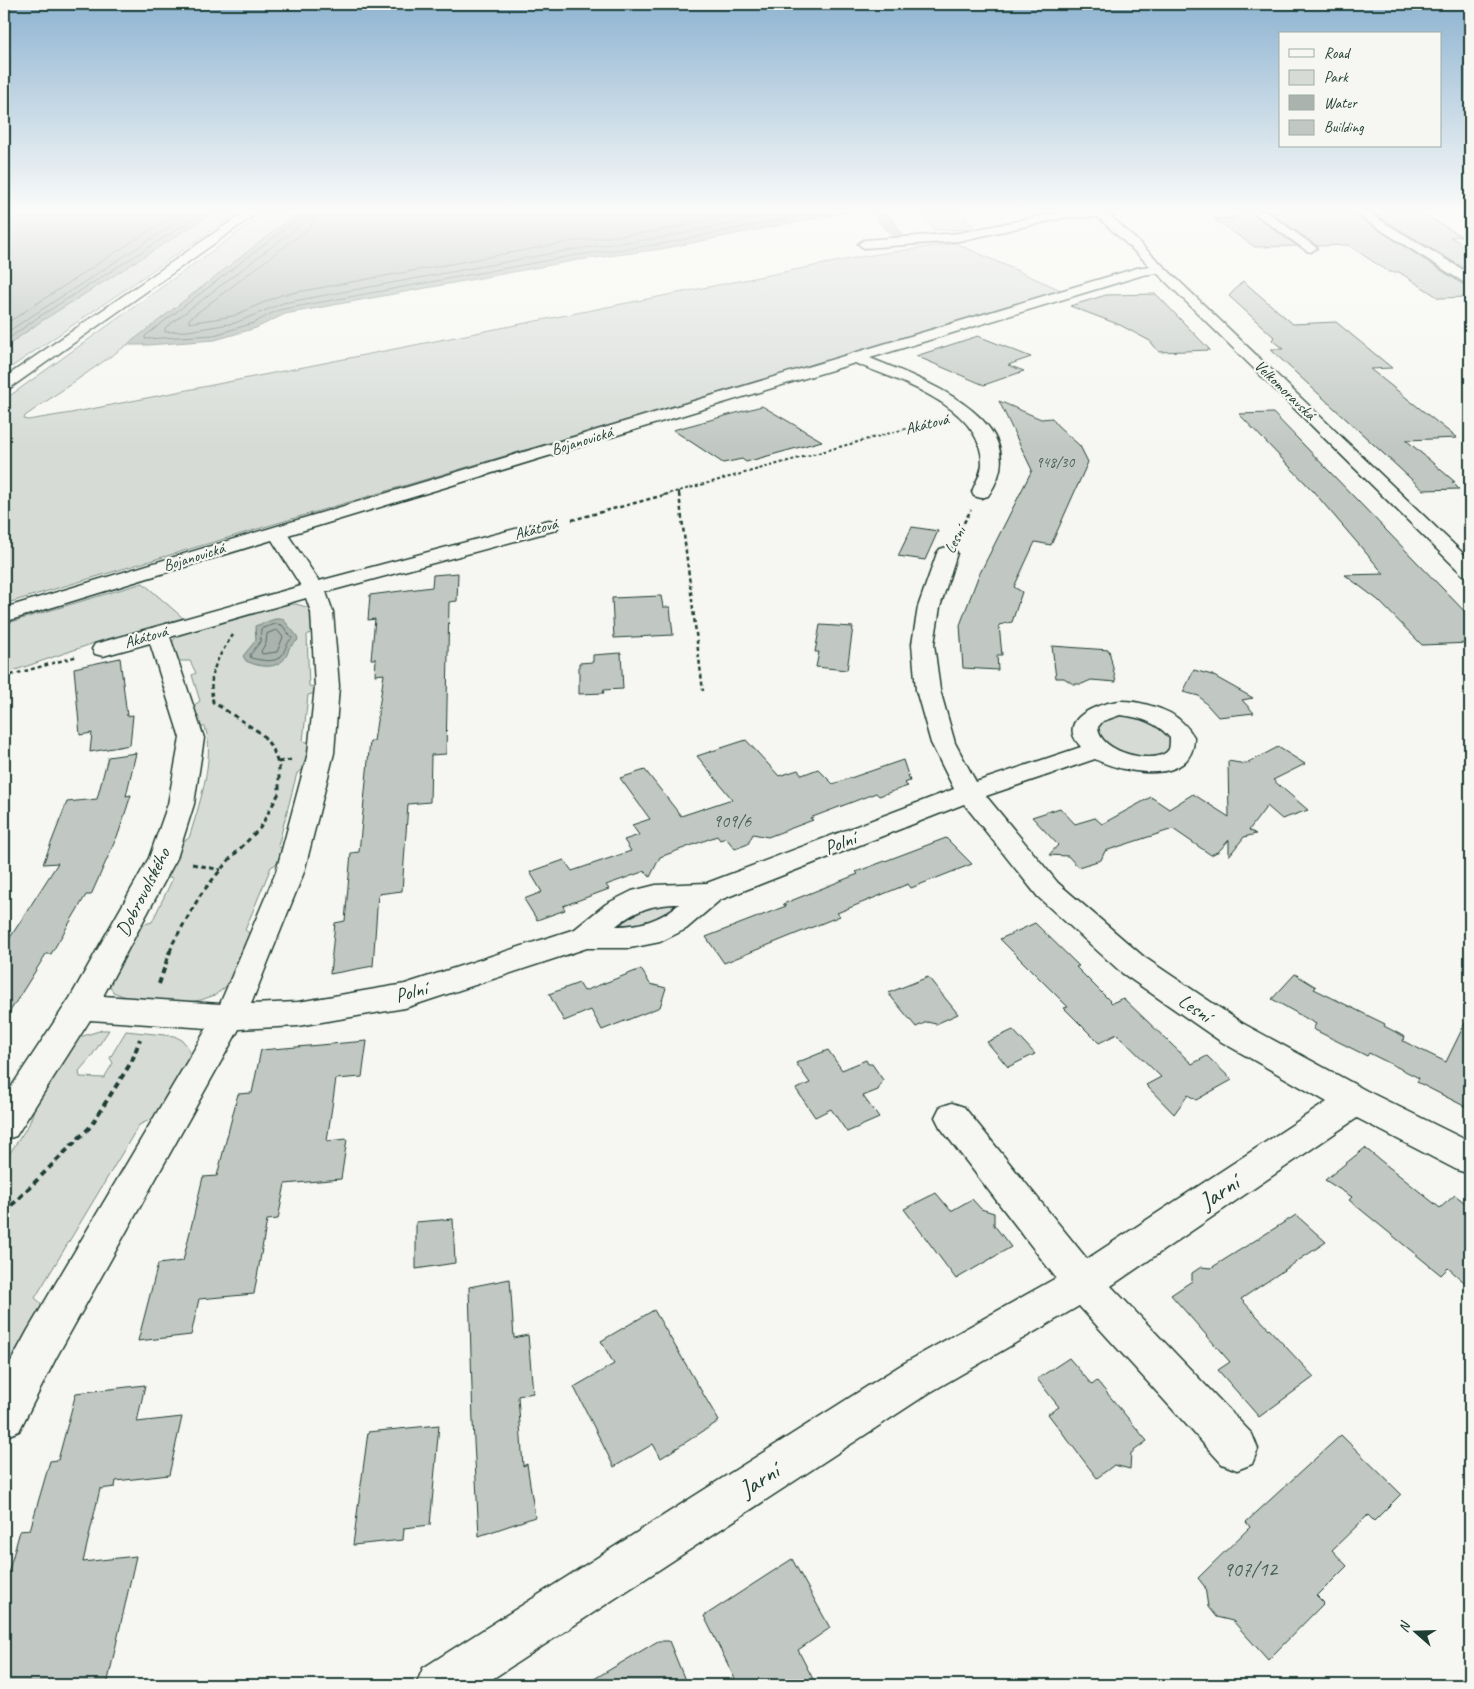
<svg xmlns="http://www.w3.org/2000/svg" width="1474" height="1689" font-family="Caveat,sans-serif">
  <style>
    .green { fill: #d6dbd6; stroke: #7a8c85 }
    .water { fill: #aab3ae; stroke: #72847d }
    .lines { fill: none; stroke-linecap: round; stroke-linejoin: round }
    .shore { stroke: #576c65; stroke-width: 1 }
    .building { fill: #c1c8c3; stroke: #1f3d34 }
    .minor-casing { stroke: #1f3d34; stroke-width: 3 }
    .major-casing { stroke: #1f3d34; stroke-width: 3 }
    .path-far3 { stroke: #1f3d34; stroke-width: 2; stroke-dasharray: 3 2.5; stroke-linecap: butt }
    .path-far2 { stroke: #1f3d34; stroke-width: 2.5; stroke-dasharray: 4 3; stroke-linecap: butt }
    .path-far1 { stroke: #1f3d34; stroke-width: 3; stroke-dasharray: 5 4; stroke-linecap: butt }
    .path { stroke: #1f3d34; stroke-width: 4; stroke-dasharray: 6 4.5; stroke-linecap: butt }
    .minor { fill: #f6f6f2; fill-rule: evenodd }
    .major { fill: #f6f6f2; fill-rule: evenodd }
    .labels { text-anchor: middle; dominant-baseline: central; stroke-width: 4.5; stroke-linejoin: round; paint-order: stroke }
    .far-number-label { font-size: 15px; fill: #486058 }
    .far-street-label { font-size: 16px; fill: #1f3d34; stroke: #f6f6f2 }
    .number-label { font-size: 18px; fill: #486058 }
    .street-label { font-size: 20px; fill: #1f3d34; stroke: #f6f6f2 }
    .near-number-label { font-size: 21px; fill: #486058 }
    .near-street-label { font-size: 24px; fill: #1f3d34; stroke: #f6f6f2 }
  </style>
  <rect width="100%" height="100%" fill="#f6f6f2"/>
  <filter id="ink" filterUnits="userSpaceOnUse"><feTurbulence type="fractalNoise" baseFrequency=".02" numOctaves="2"/><feDisplacementMap in="SourceGraphic" scale="10" xChannelSelector="R" yChannelSelector="G"/><feConvolveMatrix kernelMatrix="1 2 1 2 8 2 1 2 1" color-interpolation-filters="sRGB"/></filter>
  <g filter="url(#ink)">
    <!-- green -->
    <path class="green" d="M216,211H240L4,372V348L40,322Z
      M268,211H300L127,345L25,416L24,419L28,420L71,413L865,256L955,243L1063,291L4,604V400Z
      M924,211H962L974,229L933,230Z
      M143,583L183,618L100,641L4,674V624Z
      M296,604L313,609V631L307,635L309,686L315,687L316,693L308,695L303,741L311,743L304,769L297,773L278,846L285,850L281,861L271,867L245,930L253,936L228,985L215,995L201,1000L188,1002L128,998L113,992L109,984L138,926L152,922L173,878L166,876L181,843L189,838C198,809 216,757 205,727H198L193,706L200,701L192,675L196,673L190,661H176L169,645L178,635L185,632L280,605Z
      M1110,713L1139,714L1173,737L1169,751L1156,759L1117,755L1093,729Z
      M670,902L674,905L673,911L656,922L625,926L622,923C630,907 655,905 670,902Z
      M102,1030H109L91,1057L79,1071L80,1077L104,1078L113,1063L110,1058L126,1031L174,1036L182,1040L188,1047L190,1056L186,1068L156,1117L139,1125L35,1298L41,1303V1309L4,1372V1162L29,1124L34,1110L23,1106L71,1042L80,1037Z"/>
    <!-- water -->
    <path class="water" d="M4,211H216L40,322L4,348Z
      M300,211H851L662,249L578,260L285,314L256,328L215,340L148,345H127Z
      M871,211H886L901,232L902,238H895L876,219Z
      M275,619H283L297,636L298,640L289,648C285,670 263,669 246,661L243,656L256,640L255,626Z"/>
    <g class="lines">
      <!-- shore -->
      <path class="shore" d="M302,211L300,217L145,336V339L214,335L254,323L276,311L284,309L577,255L661,244L824,211
        M309,211L308,217L304,222L165,328V332L188,331L235,323L283,303L576,249L660,238L791,211
        M316,211L315,220L309,228L189,319V323L233,316L281,295L575,241L659,231L753,211
        M4,325L179,211
        M4,334L194,211
        M4,342L37,318L206,211
        M276,624L282,625L292,638C286,644 286,649 282,655C276,664 260,660 251,658L250,655L260,642L261,629Z
        M277,630L283,637L277,652L262,654L261,651L266,643L267,634Z"/>
    </g>
    <!-- building -->
    <path class="building" d="M1226,211H1249L1297,246L1255,247L1214,219L1235,218Z
      M1268,211H1349L1464,285L1470,286V297L1439,298L1399,272H1389L1348,245L1317,246Z
      M1369,211H1419L1461,236L1450,237L1470,248V272Z
      M1243,281L1293,324L1336,322L1392,368L1370,369L1457,438L1406,440L1455,482H1452L1459,489L1423,490L1270,349H1283L1272,340L1274,337L1229,296Z
      M1156,294L1210,350L1159,352L1150,341L1120,325L1070,306L1106,295Z
      M978,336L1031,357L1008,365L1024,371L984,385L916,356Z
      M999,401L1041,419L1052,418L1057,425L1080,446L1088,462L1051,545L1035,542L1014,587L1022,592L1012,622L999,625L1002,655H997L998,670L963,668L960,625L978,577L1032,470Z
      M762,406L822,441L746,462L742,459L723,463L673,430Z
      M1273,413L1470,617V643L1422,645L1378,600L1345,575L1384,574L1313,491L1239,414Z
      M912,527L938,531L925,560L898,556Z
      M458,573L457,601L449,602L446,754L431,755L430,802L408,804L402,891L378,894L373,966L330,974L335,923L345,921L351,853L359,852L370,741H374L384,674L375,675L376,659H371L375,619L368,620L370,595L432,587L433,575Z
      M661,596L663,607H670L673,635L614,638L612,598Z
      M820,625L853,627L847,670L816,667L819,652H815Z
      M1052,646L1109,650L1116,682L1091,680L1082,684H1073L1064,678H1056Z
      M621,653L623,689L603,690L604,693L579,694V663L593,662V655Z
      M120,658L127,716L133,715L130,745L90,752L92,733L80,735L74,668Z
      M1194,670L1212,675L1253,698L1242,700L1254,713L1218,717L1199,696L1183,692Z
      M746,740L779,776L798,770L802,775L818,769L833,784L903,760L910,781L904,783L908,786L879,796L876,793L810,818L813,820L768,837L753,834L748,844L735,849L726,838L720,840L717,836L660,857L650,877L645,871L606,885L609,889L563,906L565,910L537,920L524,899L542,892L530,872L564,860L572,871L631,851L624,840L639,835L632,825L650,819L620,778L645,770L681,816L732,799L697,756Z
      M1278,747L1305,764L1273,780L1308,810L1282,819L1267,806L1249,830L1256,834L1244,837L1229,856V840L1219,851L1211,855L1173,829L1105,851L1101,860L1078,867L1068,856L1049,855L1058,845L1032,817L1060,808L1075,824L1095,818L1102,824L1151,797L1169,809L1193,794L1229,817L1228,761L1246,764Z
      M136,753L126,796L131,795L119,832L91,895H86L51,954H46L4,1021V947L58,863L43,864L67,802L97,799L108,757Z
      M946,838L972,864L911,888L908,884L837,913L840,916L724,963L706,937L786,906L783,904L858,874L856,872Z
      M1035,923L1079,966L1076,967L1112,1003L1123,998L1192,1064L1207,1056L1232,1080L1196,1100L1188,1095L1174,1114L1146,1085L1161,1077L1117,1034L1099,1043L1064,1008L1068,1007L1000,939Z
      M641,969L650,984L666,988L660,1007L602,1030L591,1010L564,1021L549,994L579,983L584,991Z
      M1295,974L1316,987L1314,989L1385,1024L1384,1026L1405,1037L1403,1041L1446,1062L1470,1013V1109L1417,1082L1419,1078L1369,1053L1367,1056L1313,1029L1316,1024L1272,999Z
      M928,977L958,1014L936,1024L927,1022L916,1027L888,993Z
      M1013,1030L1035,1054L1008,1067L987,1042Z
      M367,1041L362,1077L336,1079L327,1141L347,1139L341,1179L285,1184L278,1219L267,1220L254,1294L199,1299L191,1335L138,1341L158,1264L183,1261L203,1177L217,1176L238,1094L252,1093L261,1050Z
      M828,1050L842,1070L866,1060L868,1064H872L883,1080L878,1090L863,1096L879,1118L847,1132L831,1109L815,1117L796,1089L810,1083L796,1063Z
      M1365,1148L1440,1208L1455,1195L1470,1207V1287L1448,1268L1441,1275L1349,1200L1352,1197L1325,1180Z
      M936,1193L951,1211L972,1199L981,1209L994,1213V1225L1011,1247L956,1279L904,1209Z
      M1296,1215L1326,1242L1241,1299L1314,1377L1259,1417L1218,1370L1230,1362L1171,1295L1192,1281V1273L1201,1267L1211,1268Z
      M453,1219L455,1263L416,1269V1222Z
      M510,1279L514,1338L528,1335L533,1393L518,1396L523,1466L527,1464L535,1517L479,1536L473,1422L469,1287Z
      M654,1310L719,1421L661,1458L653,1444L614,1467L574,1387L614,1364L601,1341Z
      M1069,1358L1092,1385L1097,1381L1147,1441L1131,1453L1130,1469L1114,1465L1097,1478L1048,1414L1059,1407L1037,1379Z
      M145,1385L137,1422L182,1417L169,1475L116,1481L115,1487L100,1489L83,1562L136,1556L107,1685H4V1588L20,1531L30,1530L50,1461L58,1460L76,1393Z
      M439,1425L430,1525L404,1528L403,1540L353,1545L368,1432Z
      M1341,1435L1401,1494L1374,1521L1368,1515L1332,1550L1347,1566L1317,1596L1324,1603L1268,1660L1233,1621L1216,1617L1208,1607L1205,1587L1198,1578L1250,1527L1246,1522Z
      M792,1559L830,1628L798,1650L816,1685H738L704,1616Z
      M658,1641H669L687,1685H584Z"/>
    <g class="lines">
      <!-- minor casing -->
      <g class="minor-casing">
        <path id="minor" d="M1065,211H1106L1470,560V577L1463,575L1157,273L1143,275L870,358C921,379 1040,421 988,496L981,498L974,496L972,492C975,483 982,473 982,463C982,406 899,381 855,363L288,535L319,581L549,520L556,522L559,526L556,530L326,592L333,612L339,686L334,753L304,872L251,1004L298,1002L405,984L575,929L606,904L632,891L656,885L707,883L954,789L931,743L916,690L912,644L918,607L937,553L940,549L947,547L954,549L957,553L940,607L934,644L940,690L955,743L976,782L1081,747C1078,743 1074,739 1073,734C1068,713 1107,701 1122,701C1137,701 1156,706 1170,713C1180,719 1188,727 1194,737C1195,786 1124,774 1095,759L986,796L1058,883L1144,957L1242,1023L1367,1091L1470,1142V1174L1457,1170L1357,1118L1111,1286L1252,1434L1258,1449L1252,1464L1237,1470L1222,1464L1079,1306L929,1393L483,1685H416L423,1668L901,1365L1056,1278L940,1127L935,1117L940,1107L952,1103L964,1107L1087,1259L1327,1102L1220,1041L1122,973L1038,897L964,804L720,900L686,929L660,942L630,948H587L405,1008L298,1026L239,1029L56,1358L19,1431L4,1437V1374L28,1330L207,1028L90,1020L16,1136L4,1140V1098L70,998L149,858L168,804L180,738L150,643L103,656L95,654L92,649L95,644L301,586L272,540L4,622V608L1137,268L1150,266L1098,217H1068L959,241L864,248L858,244L864,240L959,233ZM306,598L311,612L315,686L308,753L276,872L220,1004L103,996L177,858L194,804L204,738L170,637ZM1120,715C1139,717 1157,722 1170,738C1170,741 1170,746 1169,749C1159,767 1098,753 1098,727L1103,721ZM679,904C660,920 641,926 616,926C636,910 653,904 679,904Z
          M1251,211H1265L1317,248L1311,252L1307,251Z
          M1351,211H1365L1470,274V284L1465,283Z"/>
      </g>
      <!-- major casing -->
      <g class="major-casing">
        <path id="major" d="M246,211H260L10,388L4,390V378Z"/>
      </g>
      <!-- path-far3 -->
      <path class="path-far3" d="M679,491V495
        M664,495L938,420"/>
      <!-- path-far2 -->
      <path class="path-far2" d="M679,494L703,691
        M572,520L668,494
        M957,535L971,510
        M4,677L78,656
        M212,696C209,671 219,655 233,635"/>
      <!-- path-far1 -->
      <path class="path-far1" d="M278,762L291,760
        M192,864L221,870
        M170,952L173,943L201,894L227,862L260,828L279,793V767L273,749L262,734L213,702L212,695"/>
      <!-- path -->
      <path class="path" d="M159,984L170,951
        M4,1213L90,1127L132,1061L140,1039"/>
      <!-- minor -->
      <use href="#minor" class="minor"/>
      <!-- major -->
      <use href="#major" class="major"/>
    </g>
  </g>
  <!-- sky -->
  <linearGradient id="sky" x2="0" y2="1"><stop stop-color="#8fb4d1"/><stop offset="0.47" stop-color="#fbfbf9"/><stop offset="1" stop-color="#fbfbf9" stop-opacity="0"/></linearGradient>
  <rect width="1474" height="448" fill="url(#sky)"/>
  <g class="labels">
    <!-- far-number labels -->
    <g class="far-number-label">
      <text x="1055" y="462">948/30</text>
    </g>
    <!-- far-street labels -->
    <g class="far-street-label">
      <text transform="translate(1285 390) rotate(44)">Velkomoravská</text>
      <text transform="translate(927 424) rotate(-14)">Akátová</text>
      <text transform="translate(582 441) rotate(-17)">Bojanovická</text>
      <text transform="translate(536 529) rotate(-15)">Akátová</text>
      <text transform="translate(955 540) rotate(-62)">Lesní</text>
      <text transform="translate(194 557) rotate(-17)">Bojanovická</text>
      <text transform="translate(146 637) rotate(-16)">Akátová</text>
    </g>
    <!-- number labels -->
    <g class="number-label">
      <text x="732" y="821">909/6</text>
    </g>
    <!-- street labels -->
    <g class="street-label">
      <text transform="translate(840 843) rotate(-21)">Polní</text>
      <text transform="translate(143 892) rotate(-63)">Dobrovolského</text>
      <text transform="translate(411 992) rotate(-15)">Polní</text>
      <text transform="translate(1195 1008) rotate(34)">Lesní</text>
    </g>
    <!-- near-number labels -->
    <g class="near-number-label">
      <text x="1250" y="1569">907/12</text>
    </g>
    <!-- near-street labels -->
    <g class="near-street-label">
      <text transform="translate(1219 1192) rotate(-34)">Jarní</text>
      <text transform="translate(759 1480) rotate(-33)">Jarní</text>
    </g>
  </g>
  <!-- margin -->
  <rect width="1474" height="1689" fill="none" stroke="#f6f6f2" stroke-width="20"/>
  <rect x="10" y="10" width="1454" height="1669" fill="none" stroke="#1f3d34" stroke-width="2" filter="url(#ink)"/>
  <!-- legend -->
  <rect x="1279" y="32" width="162" height="115" fill="#f6f6f2" stroke="#a0aca6"/>
  <rect x="1289" y="49" width="25" height="8" fill="#f6f6f2" stroke="#a0aca6"/>
  <text x="1324" y="58" font-size="15" fill="#1f3d34">Road</text>
  <rect x="1289" y="70" width="25" height="15" fill="#d6dbd6" stroke="#a0aca6"/>
  <text x="1324" y="82" font-size="15" fill="#1f3d34">Park</text>
  <rect x="1289" y="95" width="25" height="15" fill="#aab3ae" stroke="#a0aca6"/>
  <text x="1324" y="108" font-size="15" fill="#1f3d34">Water</text>
  <rect x="1289" y="120" width="25" height="15" fill="#c1c8c3" stroke="#a0aca6"/>
  <text x="1324" y="132" font-size="15" fill="#1f3d34">Building</text>
  <!-- north arrow -->
  <g transform="translate(1416 1632) rotate(290)" stroke="#f6f6f2" stroke-width="4" paint-order="stroke">
  <path d="M0-4L9 19L0 12L-9 19Z" fill="#1f3d34"/>
  <text y="-8" font-size="14" font-weight="bold" text-anchor="middle" fill="#1f3d34">N</text>
  </g>
</svg>
